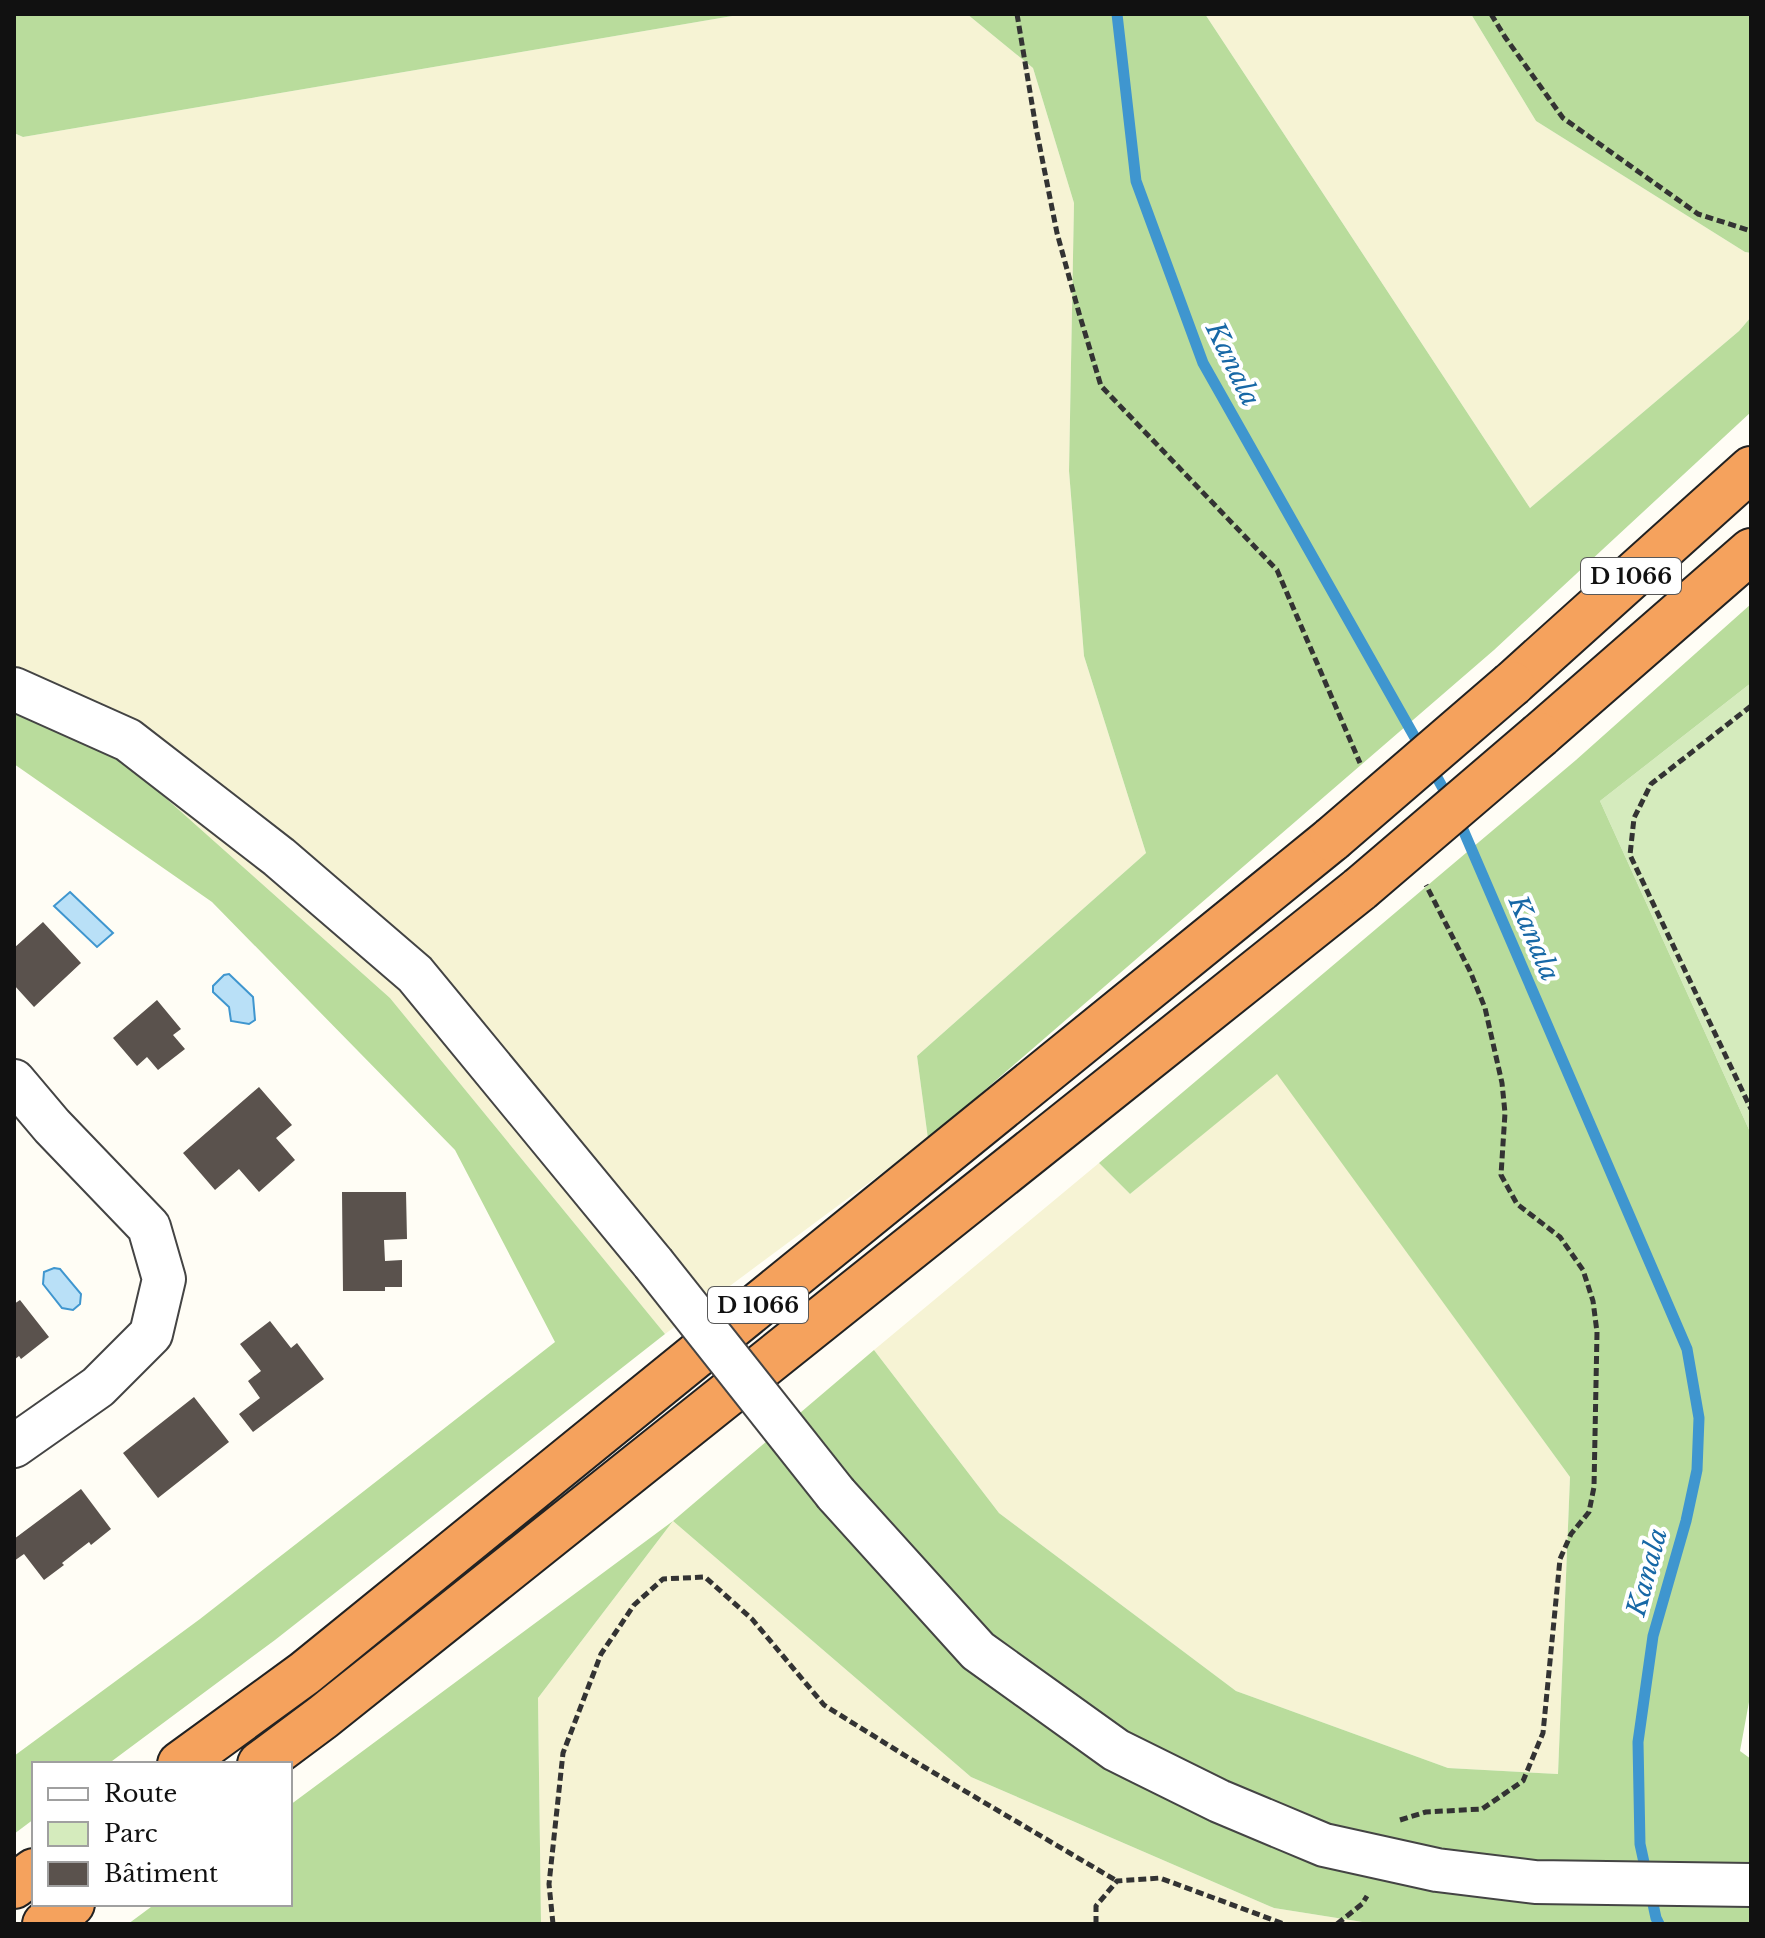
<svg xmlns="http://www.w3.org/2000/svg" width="1765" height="1938" font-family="'Libre Baskerville',serif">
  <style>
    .farmland { fill: #f6f3d4 }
    .green { fill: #d5ebbd }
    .forest { fill: #b9dc9c }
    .water { fill: #b9e0f7; stroke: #3f96cf; stroke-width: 2 }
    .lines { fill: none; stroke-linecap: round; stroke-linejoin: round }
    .stream { stroke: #3f96cf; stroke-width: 11 }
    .building { fill: #5a524d }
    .minor-casing { stroke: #444; stroke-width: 46 }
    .highway-casing { stroke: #222; stroke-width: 48 }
    .path { stroke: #333; stroke-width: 5; stroke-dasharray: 8 4; stroke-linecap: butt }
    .minor { stroke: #fff; stroke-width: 42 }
    .highway { stroke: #f5a25d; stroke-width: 44 }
    .minor-bridge-casing { stroke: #444; stroke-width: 46; stroke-linecap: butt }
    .highway-bridge-casing { stroke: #222; stroke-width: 48; stroke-linecap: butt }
    .minor-bridge { stroke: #fff; stroke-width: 42 }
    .highway-bridge { stroke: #f5a25d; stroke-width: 44 }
    .labels { text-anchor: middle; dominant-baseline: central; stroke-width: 8; stroke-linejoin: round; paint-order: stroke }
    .shield { fill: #fff; stroke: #585858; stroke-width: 2 }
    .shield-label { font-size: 22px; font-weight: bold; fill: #111 }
    .water-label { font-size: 26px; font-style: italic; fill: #1768a6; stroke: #fff }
  </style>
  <rect width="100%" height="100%" fill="#fffdf5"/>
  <!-- farmland -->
  <path class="farmland" d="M744,14H967L1033,68L1074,203L1069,471L1084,656L1146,853L917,1056L928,1139L665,1334L390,998L105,744L14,709V133L23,137Z
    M1205,14H1471L1536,121L1745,252L1751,253V317L1739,331L1530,508Z
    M1277,1073L1570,1477L1558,1774L1448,1768L1236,1691L999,1513L874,1350L1099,1163L1130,1194Z
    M673,1521L971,1777L1274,1908L1375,1924H541L538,1698Z"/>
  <!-- green -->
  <path class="green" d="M1751,683V1134L1600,801Z"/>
  <!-- forest -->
  <path class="forest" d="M14,14H744L23,137L14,133Z
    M967,14H1205L1530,508L1739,331L1751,317V412L1494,650L928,1139L917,1056L1146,853L1084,656L1069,471L1074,203L1033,68Z
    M1471,14H1751V253L1745,252L1536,121Z
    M1751,604V683L1600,801L1751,1134V1691L1740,1751L1751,1759V1924H1375L1274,1908L971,1777L673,1521L538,1698L541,1924H128L155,1904H290V1805L673,1521L874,1350L999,1513L1236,1691L1448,1768L1558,1774L1570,1477L1277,1074L1130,1194L1099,1163L1576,760Z
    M14,709L105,744L390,998L665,1334L275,1640L108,1764H34V1819L14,1834V1756L200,1619L555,1342L455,1150L212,902L14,764Z"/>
  <!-- water -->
  <path class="water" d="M70,892L113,933L97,947L54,906Z
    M229,974L253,997L255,1020L249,1024L231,1021L229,1007L213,992V986L224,975Z
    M54,1268L60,1269L81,1294L80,1304L73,1310L62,1308L43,1284L44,1272Z"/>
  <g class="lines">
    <!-- stream -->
    <path class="stream" d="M1117,14L1136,181L1203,363L1422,750
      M1430,765L1449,799
      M1458,818L1687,1349L1699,1418L1697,1470L1686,1521L1653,1636L1638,1742L1640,1844L1656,1918L1659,1924"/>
  </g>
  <!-- building -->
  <path class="building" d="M43,922L81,963L34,1007L14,985V948Z
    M157,1000L181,1029L173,1035L185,1049L158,1070L147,1057L137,1066L113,1038Z
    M259,1087L292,1125L276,1138L295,1160L259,1192L239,1169L215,1190L183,1153Z
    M342,1192H406L407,1239L384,1240L385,1261L402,1260V1287H385V1291H343Z
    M20,1300L49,1337L21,1359L19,1356L14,1360V1304Z
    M270,1321L291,1348L297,1343L324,1379L253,1432L239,1414L260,1398L248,1381L261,1371L240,1344Z
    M194,1397L229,1442L158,1498L123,1453Z
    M81,1489L111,1529L91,1545L89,1542L76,1552L62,1563L64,1565L44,1580L24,1554L14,1561V1539Z"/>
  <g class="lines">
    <!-- minor casing -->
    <g class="minor-casing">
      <path id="minor" d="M14,689L128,740L279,857L415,974L653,1263
        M14,1081L52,1126L149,1227L164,1279L151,1334L98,1387L14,1446
        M836,1494L978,1651L1116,1750L1219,1801L1324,1845L1437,1870L1535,1882L1751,1885"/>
    </g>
    <!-- highway casing -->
    <g class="highway-casing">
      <path id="highway" d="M1512,684L1751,469
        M1540,735L1751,551
        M180,1764L305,1673L1332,839
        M260,1764L323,1717L1360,889
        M14,1886L34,1871
        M45,1924L72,1904"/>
    </g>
    <!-- path -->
    <path class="path" d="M1017,14L1036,128L1057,233L1079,313L1101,386L1277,570L1360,763
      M1491,14L1505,37L1563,118L1698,214L1751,231
      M1751,706L1651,784L1634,818L1630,855L1751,1109
      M1400,1820L1426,1812L1482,1809L1523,1781L1543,1733L1560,1559L1571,1534L1589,1512L1594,1487L1597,1332L1593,1301L1583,1270L1560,1237L1517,1204L1501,1175L1505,1113L1502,1083L1485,1008L1470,971L1426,885
      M553,1924L549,1884L563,1753L601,1654L634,1605L663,1579L705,1577L752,1619L824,1705L909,1758L1117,1881
      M1096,1924V1906L1117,1881L1160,1878L1284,1924
      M1337,1924L1362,1904L1367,1896"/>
    <!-- minor -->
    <use href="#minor" class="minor"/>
    <!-- highway -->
    <use href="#highway" class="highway"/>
    <!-- minor-bridge casing -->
    <g class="minor-bridge-casing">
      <path id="minor-bridge" d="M653,1263L836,1494"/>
    </g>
    <!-- highway-bridge casing -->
    <g class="highway-bridge-casing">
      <path id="highway-bridge" d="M1332,839L1512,684
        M1360,889L1540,735"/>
    </g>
    <!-- minor-bridge -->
    <use href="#minor-bridge" class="minor-bridge"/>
    <!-- highway-bridge -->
    <use href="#highway-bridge" class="highway-bridge"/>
  </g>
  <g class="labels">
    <!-- shield labels -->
    <g class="shield">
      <rect x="1581" y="558" width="100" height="36" rx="6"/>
      <rect x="708" y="1287" width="100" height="36" rx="6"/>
    </g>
    <g class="shield-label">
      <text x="1631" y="576">D 1066</text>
      <text x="758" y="1305">D 1066</text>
    </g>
    <!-- water labels -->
    <g class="water-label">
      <text transform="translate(1233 364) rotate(64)">Kanala</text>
      <text transform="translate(1534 938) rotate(67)">Kanala</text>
      <text transform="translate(1647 1572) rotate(-75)">Kanala</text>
    </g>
  </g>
  <!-- border -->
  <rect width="1765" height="1938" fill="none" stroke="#111111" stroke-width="32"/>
  <!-- legend -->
  <rect x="32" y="1762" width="260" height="144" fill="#ffffff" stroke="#a0a0a0" stroke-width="2"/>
  <rect x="48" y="1788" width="40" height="12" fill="#ffffff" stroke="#a0a0a0" stroke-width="2"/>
  <text x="104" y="1802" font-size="24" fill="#111111">Route</text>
  <rect x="48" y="1822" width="40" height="24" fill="#d5ebbd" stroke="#a0a0a0" stroke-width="2"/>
  <text x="104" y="1842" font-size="24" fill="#111111">Parc</text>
  <rect x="48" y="1862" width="40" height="24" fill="#5a524d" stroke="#a0a0a0" stroke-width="2"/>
  <text x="104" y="1882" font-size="24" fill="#111111">Bâtiment</text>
</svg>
